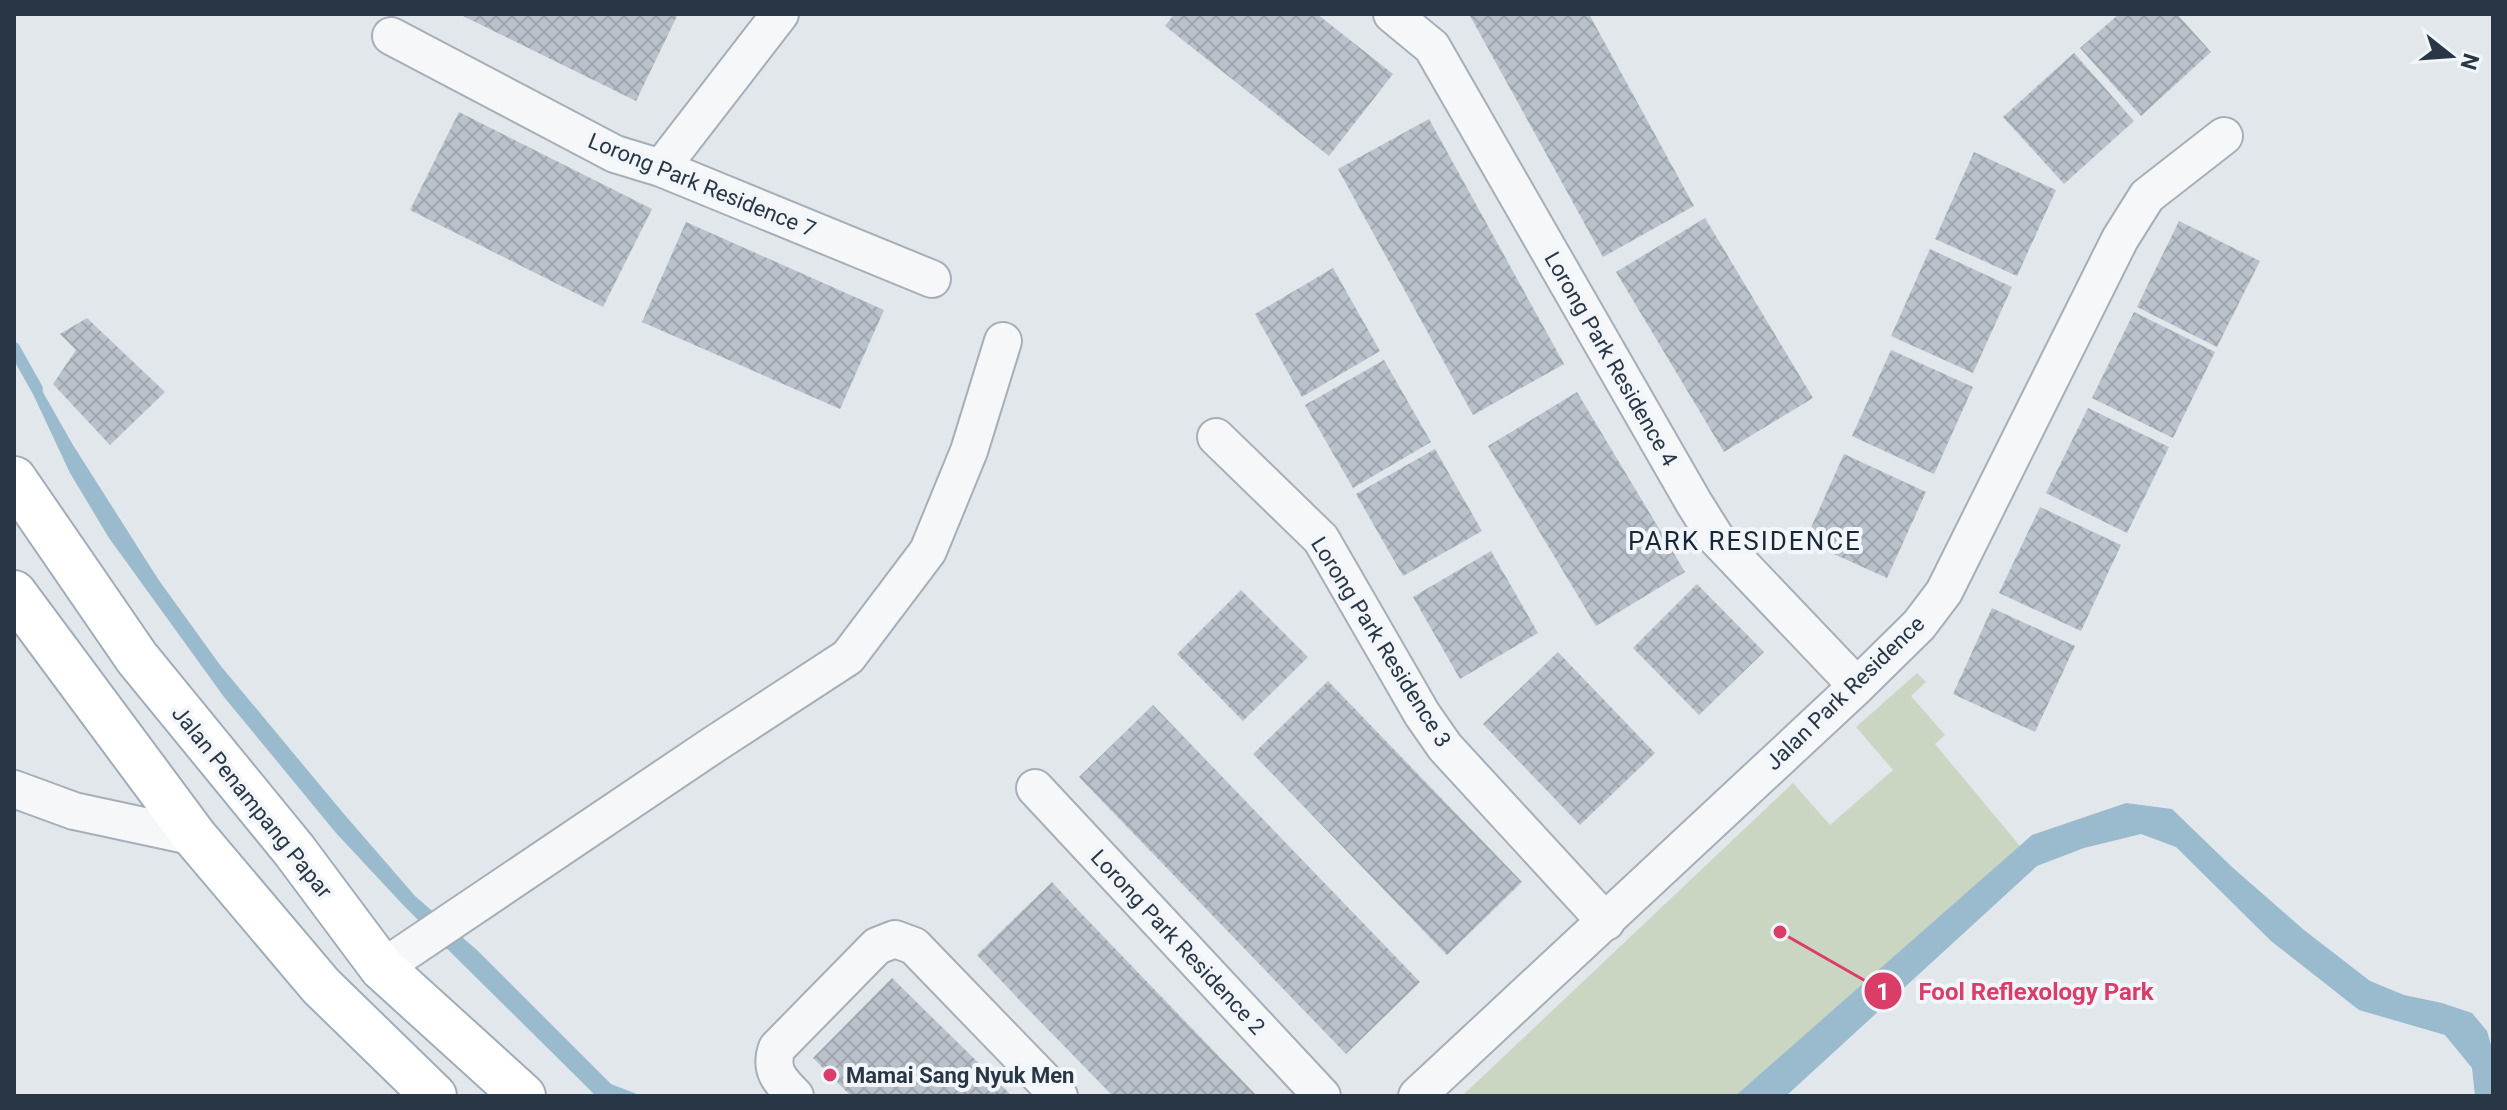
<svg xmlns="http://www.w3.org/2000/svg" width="2507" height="1110" font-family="Roboto,sans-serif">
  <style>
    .green { fill: #cad6c2 }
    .water { fill: #9abace }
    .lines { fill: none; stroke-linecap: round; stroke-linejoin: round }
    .stream { stroke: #9abace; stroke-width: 12 }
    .building { fill: url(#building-cross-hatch) }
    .minor-casing { stroke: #a6aeb7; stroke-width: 40 }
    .primary-casing { stroke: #a0adb8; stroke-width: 48 }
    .minor { stroke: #f5f7f9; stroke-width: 36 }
    .primary { stroke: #fff; stroke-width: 44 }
    .poi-dot { fill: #da3d68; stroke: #f2f5f9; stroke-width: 3 }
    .labels { text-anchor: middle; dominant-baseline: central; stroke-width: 8; stroke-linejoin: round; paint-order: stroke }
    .street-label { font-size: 22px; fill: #283645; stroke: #f2f5f9 }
    .poi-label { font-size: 22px; font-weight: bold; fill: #283645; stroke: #f2f5f9; text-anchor: start }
    .quarter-label { font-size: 26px; letter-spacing: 2px; fill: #1a2736; stroke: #f2f5f9 }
    .leader { fill: none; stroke: #da3d68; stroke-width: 3 }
    .callout-dot { fill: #da3d68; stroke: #f2f5f9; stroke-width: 3 }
    .mark-label { font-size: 24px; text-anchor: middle; font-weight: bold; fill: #fff }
    .callout-label { font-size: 24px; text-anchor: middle; font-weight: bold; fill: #da3d68; stroke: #f2f5f9; stroke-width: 8; stroke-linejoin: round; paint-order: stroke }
  </style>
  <defs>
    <pattern id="building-cross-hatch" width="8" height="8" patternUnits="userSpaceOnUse" patternTransform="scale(2)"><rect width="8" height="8" fill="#b9c1ca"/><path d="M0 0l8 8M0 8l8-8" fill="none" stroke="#9fa6af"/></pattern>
  </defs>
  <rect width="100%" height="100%" fill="#e2e7ec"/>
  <!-- green -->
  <path class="green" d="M1917,673L1926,682L1911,696L1945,735L1935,744L2020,846L1735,1096H1462L1793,783L1830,825L1893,770L1856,727Z"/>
  <!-- water -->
  <path class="water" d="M40,387L73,445L158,579L220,665L344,814L415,896L478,951L611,1084L642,1096H596L405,907L336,833L224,697L109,538L70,473L32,392Z
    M2126,803L2172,809L2232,867L2304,930L2370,981L2404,995L2442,1003L2472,1013L2487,1031L2493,1052V1096H2475L2472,1068L2445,1035L2359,1010L2271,941L2176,847L2141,834L2084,848L2037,866L1786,1096H1735L2032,835Z"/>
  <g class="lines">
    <!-- stream -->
    <path class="stream" d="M14,348L37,389"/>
  </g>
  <!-- building -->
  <path class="building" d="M459,14H678L636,101Z
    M1174,14H1317L1393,74L1329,156L1165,26Z
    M1469,14H1589L1694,206L1603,257Z
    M2119,14H2177L2211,52L2141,116L2080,48Z
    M2074,53L2134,121L2064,184L2003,117Z
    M459,112L652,209L603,307L410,210Z
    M1429,119L1564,364L1473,415L1338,169Z
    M1974,152L2056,190L2017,276L1935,239Z
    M1705,218L1813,398L1724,452L1616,272Z
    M2179,221L2260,261L2217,347L2137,307Z
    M686,222L884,310L840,409L642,322Z
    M1930,249L2012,287L1973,373L1891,336Z
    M1333,268L1380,351L1302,397L1255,314Z
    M2134,312L2215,352L2173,438L2092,398Z
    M87,318L165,392L110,445L53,384L76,350L60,334Z
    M1891,350L1973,387L1934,474L1852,436Z
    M1384,360L1431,442L1353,488L1305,405Z
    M1577,392L1685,572L1596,626L1488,446Z
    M2088,408L2169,447L2127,533L2046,493Z
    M1435,449L1482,531L1403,576L1356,494Z
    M1844,454L1926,492L1887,578L1805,541Z
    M2040,507L2121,545L2081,631L1999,593Z
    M1491,551L1538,633L1460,679L1413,597Z
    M1697,584L1764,652L1699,715L1633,648Z
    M1241,590L1308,657L1243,721L1177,654Z
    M1992,608L2075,646L2035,732L1953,694Z
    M1558,652L1655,753L1580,825L1483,724Z
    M1328,681L1522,882L1447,955L1253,754Z
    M1153,705L1420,982L1346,1054L1079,777Z
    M1052,882L1076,908L1257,1096H1113L1025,1006L977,955Z
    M892,978L995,1079L1012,1096H851L813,1058Z"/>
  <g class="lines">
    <!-- minor casing -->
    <g class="minor-casing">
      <path id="minor" d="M1392,14L1432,47L1694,503L1716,538L1857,686
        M391,36L615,154L661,168L932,279
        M661,168L780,14
        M1216,437L1321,539L1422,714L1445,747L1606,922
        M1035,788L1322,1096
        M14,789L74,811L195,837
        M382,968L713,745L848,657L928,551L969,451L1003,341
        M795,1096C780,1081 769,1070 777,1048L877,946L895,939L914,946L1059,1096
        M1417,1096L1857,686L1919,625L1944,592L2120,239L2147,196L2224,136"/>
    </g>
    <!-- primary casing -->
    <g class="primary-casing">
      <path id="primary" d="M14,479L137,658L294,850L382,968L523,1096
        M14,593L195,837L321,986L434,1096"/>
    </g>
    <!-- minor -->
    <use href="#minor" class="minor"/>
    <!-- primary -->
    <use href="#primary" class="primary"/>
  </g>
  <!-- markers -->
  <circle class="poi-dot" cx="830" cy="1075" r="8"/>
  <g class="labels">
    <!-- street labels -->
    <g class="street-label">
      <text transform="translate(702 185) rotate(22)">Lorong Park Residence 7</text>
      <text transform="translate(1611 359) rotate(60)">Lorong Park Residence 4</text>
      <text transform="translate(1381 642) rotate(58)">Lorong Park Residence 3</text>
      <text transform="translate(1845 693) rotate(-44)">Jalan Park Residence</text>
      <text transform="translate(252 802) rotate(51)">Jalan Penampang Papar</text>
      <text transform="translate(1178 942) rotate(47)">Lorong Park Residence 2</text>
    </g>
    <!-- poi labels -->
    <g class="poi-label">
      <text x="846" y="1075">Mamai Sang Nyuk Men</text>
    </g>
    <!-- quarter labels -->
    <g class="quarter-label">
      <text x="1745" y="541">PARK RESIDENCE</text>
    </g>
  </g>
  <!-- callouts -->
  <path class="leader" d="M1780 932L1883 991"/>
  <g class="callout-dot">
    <circle cx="1780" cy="932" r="8"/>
    <circle cx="1883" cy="991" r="20"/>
  </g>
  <g class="mark-label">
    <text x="1883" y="1000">1</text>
  </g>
  <g class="callout-label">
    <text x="2036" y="1000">Fool Reflexology Park</text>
  </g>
  <!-- border -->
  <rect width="2507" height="1110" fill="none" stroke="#283645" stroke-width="32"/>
  <!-- north arrow -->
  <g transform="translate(2451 56) rotate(107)" stroke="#f2f5f9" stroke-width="6" paint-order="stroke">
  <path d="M0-6L14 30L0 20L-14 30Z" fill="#283645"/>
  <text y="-12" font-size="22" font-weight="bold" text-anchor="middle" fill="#283645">N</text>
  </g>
</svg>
